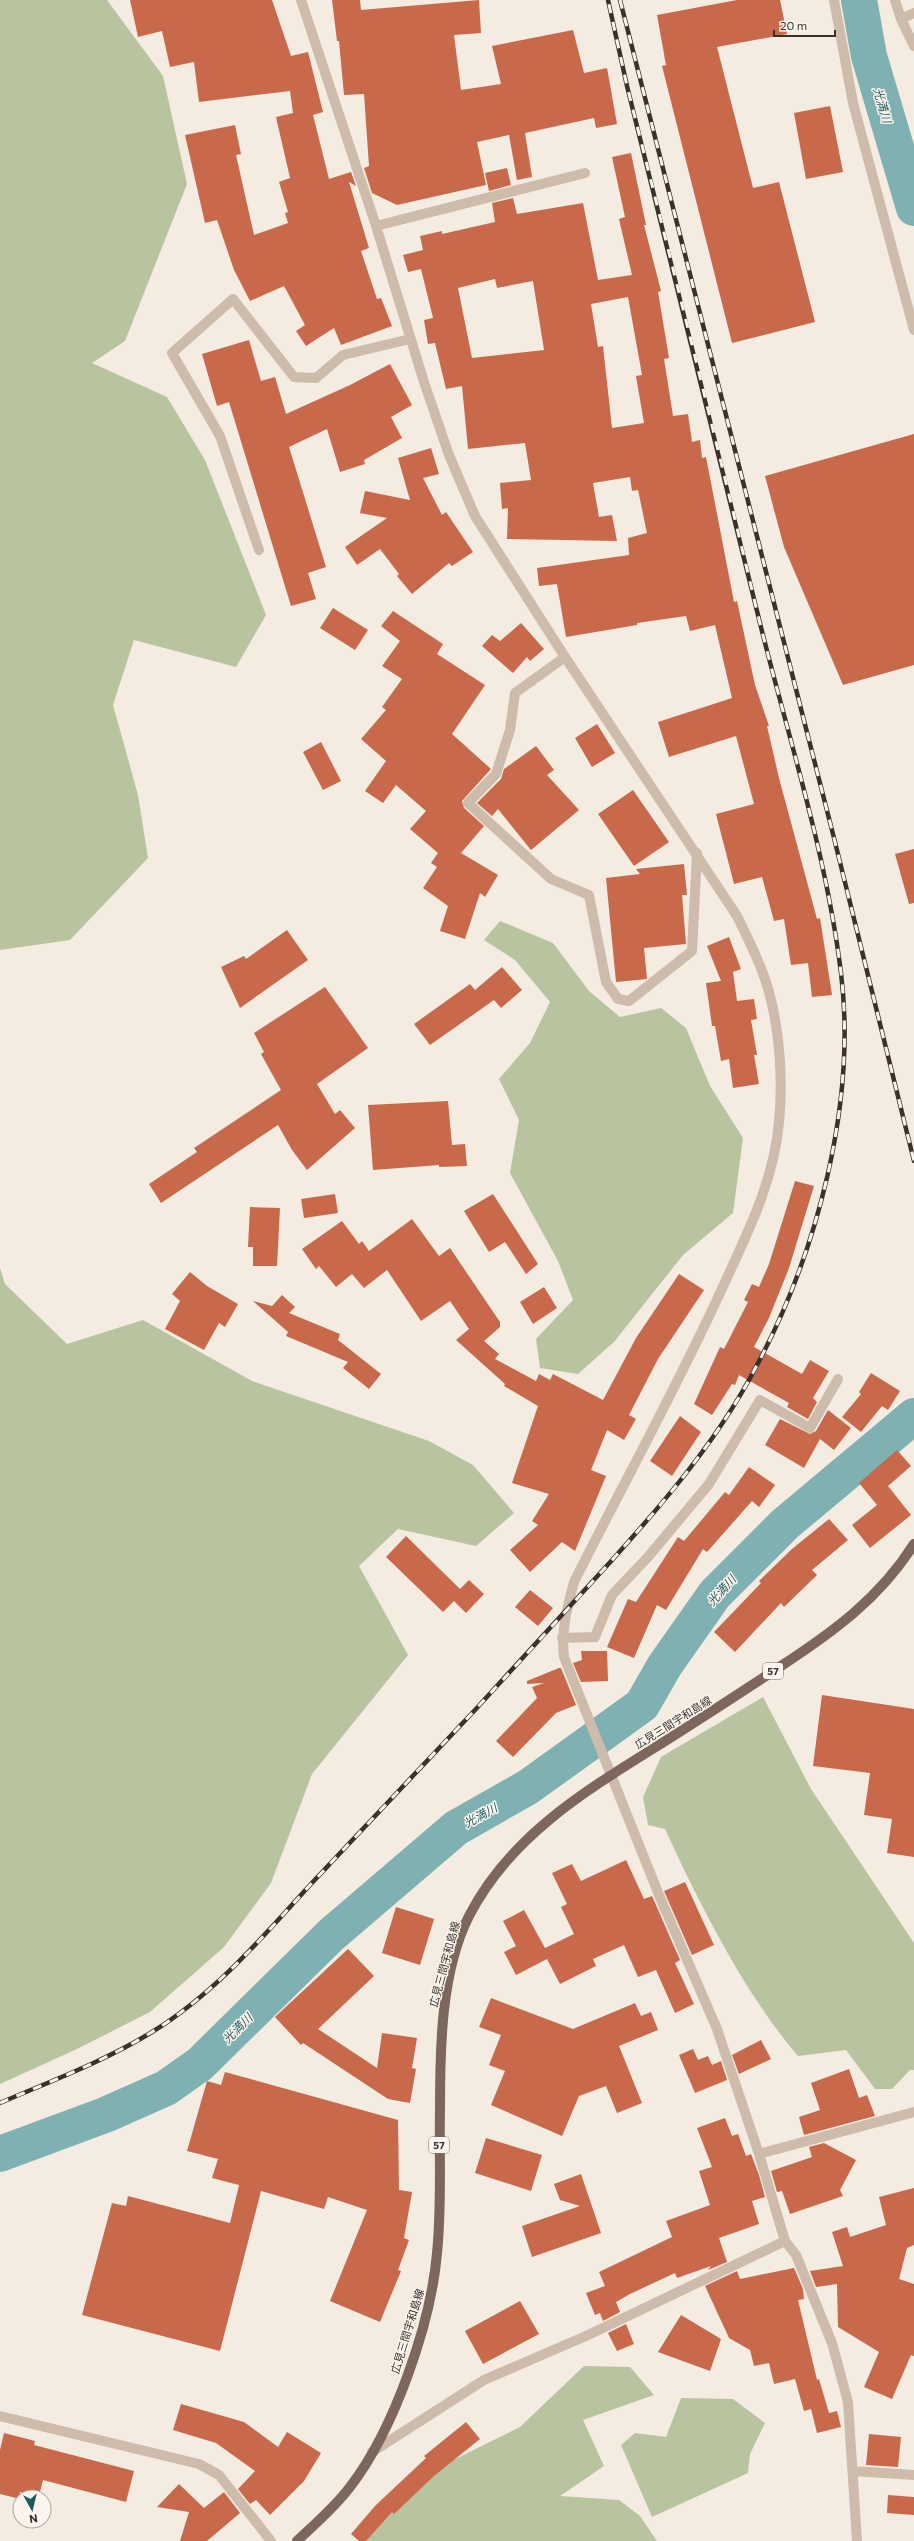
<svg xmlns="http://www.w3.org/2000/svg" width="914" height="2541" font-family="Commissioner,'Noto Sans JP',sans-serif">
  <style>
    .green { fill: #b8c4a0 }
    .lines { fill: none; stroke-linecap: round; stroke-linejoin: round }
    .river { stroke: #7fb0b2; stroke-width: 36 }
    .building { fill: #c8694b; fill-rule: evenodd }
    .street { stroke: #cdbbac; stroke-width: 10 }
    .primary { stroke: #7d675c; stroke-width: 10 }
    .rail-casing { stroke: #3b302b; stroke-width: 4.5 }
    .rail { stroke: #fbf5ee; stroke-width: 3; stroke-dasharray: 9; stroke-linecap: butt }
    .labels { text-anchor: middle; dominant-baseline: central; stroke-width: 3; stroke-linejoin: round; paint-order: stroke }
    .shield { fill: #fbf5ee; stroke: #756b66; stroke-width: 1 }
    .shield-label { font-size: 10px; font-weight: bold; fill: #3b302b }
    .street-label { font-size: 11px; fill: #3b302b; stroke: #fbf5ee }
    .water-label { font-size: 12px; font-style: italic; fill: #1f5a5e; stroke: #fbf5ee }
  </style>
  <rect width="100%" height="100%" fill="#f4ebe1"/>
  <!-- green -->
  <path class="green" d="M0,0H107L163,76L187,184L125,341L92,363L167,397L205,460L266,615L236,667L134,640L113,705L138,795L148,858L70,940L0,950Z
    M500,921L553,943L589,991L620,1017L661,1008L686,1028L710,1086L743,1138L733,1213L683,1255L614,1342L578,1374L540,1368L536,1339L573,1300L558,1261L510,1173L519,1120L499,1079L530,1043L550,1002L515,960L484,940Z
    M0,1268L5,1284L67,1344L143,1320L252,1381L429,1441L473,1465L514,1513L476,1546L398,1529L359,1566L408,1655L312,1774L271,1883L224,1947L150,2012L77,2049L0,2084Z
    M763,1697L811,1789L914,1943V2070H910L892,2089H875L846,2050L798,2056C744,1993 700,1905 665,1829L648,1825L643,1797L661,1757Z
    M584,2366L630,2367L654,2395L583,2420L604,2466L560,2496L619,2500L640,2516L657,2541H358L425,2474L520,2427Z
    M681,2398L733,2399L765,2423L750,2454L748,2473L652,2517L621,2445L635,2433L666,2437Z"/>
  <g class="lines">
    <!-- river -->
    <path class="river" d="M859,0L869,56L914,208
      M0,2154L105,2115L166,2088L200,2064L331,1935L456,1828L528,1787L642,1705L665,1665L715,1594L785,1524L914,1416"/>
  </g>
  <!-- building -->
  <path class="building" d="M130,0H272L291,56L308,52L323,112L313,115L329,179L351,172L356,186L349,182L369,248L361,251L377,299L381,298L392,326L341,345L334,328L306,346L296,331L305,325L284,286L250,301L234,270L217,220L205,223L185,135L235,125L241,154L236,155L254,235L288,223L285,213L288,212L279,182L290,178L276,117L293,113L290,91L199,102L194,62L170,67L162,31L138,37Z
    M332,0H360L361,10L479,0L481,33L454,35L461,90L501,84L492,46L573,30L584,73L607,68L617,124L596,128L594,118L525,133L532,177L517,180L509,135L477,142L486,185L397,205L372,193L364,168L369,166L364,94L344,95L339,41H337Z
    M737,0H780L787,34L717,47L753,188L779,182L815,322L732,343L662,66L666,65L657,15Z
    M830,106L843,172L806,179L794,113Z
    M631,153L646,225H644L661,291L658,292L669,358L664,359L673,416L688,414L692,442L700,440L702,458L706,457L734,602L737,601L755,685L769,726H767L779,778L817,919L820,918L832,995L812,997L808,963L791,965L784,919L774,921L762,877L734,884L716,814L754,804L736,736L669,757L658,722L732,698L715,625L690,631L686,616L637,623V625L566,637L557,584L539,586L537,568L629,555L628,538L647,533L638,490L632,491L630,477L593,483L599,517L612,515L617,541L507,539L508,508L502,509L500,483L531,480L525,443L468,449L462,386L446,389L435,343L428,344L424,320L433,318L421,269L408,272L403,255L423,250L420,236L442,231V234L495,222L492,203L513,198L517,214L583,203L598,280L632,275L619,219L625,217L612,157ZM495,279L497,288L533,281L544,350L472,358L458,288ZM628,297L642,375L636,376L644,423L612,428L603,346L598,347L591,304Z
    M507,168L511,185L489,191L485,173Z
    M249,340L261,381L275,377L286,414L350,385L390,364L412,405L391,417L402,438L364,460L365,464L340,472L327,429L289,447L326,567L308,573L316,599L291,606L229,402L217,406L202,354Z
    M914,434V665L843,685L784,547L765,476Z
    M431,448L439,474L423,478L442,515L446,512L473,552L452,566L449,563L412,594L397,576L399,574L380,549L357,565L345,547L387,518L360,513L365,491L410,500L398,458Z
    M333,608L368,630L355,650L320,628Z
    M393,611L443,644L437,654L485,685L452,734L491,769L462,801L464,808L484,826L461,853L498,875L485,897L480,893L465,939L440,931L448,906L423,888L437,867L431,863L438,853L410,829L426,811L396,785L383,803L365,791L386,761L361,739L386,710L382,707L402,679L382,666L400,641L381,626Z
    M521,623L544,649L530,661L527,657L513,673L482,646L492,635L500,641Z
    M597,724L615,753L592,767L575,738Z
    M321,742L341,781L323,790L303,752Z
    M536,746L554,770L547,775L579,810L531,850L498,809L492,816L477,803L501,779L504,769Z
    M633,790L669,842L634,866L598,814Z
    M914,849V903L909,904L895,854Z
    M684,864L687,895H682L686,944L644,948L647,979L616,982L606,878L640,874L636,869Z
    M287,930L308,960L240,1008L221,967L244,956L246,959Z
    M729,937L741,969L733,972L737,1001L754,999L757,1019L751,1020L757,1055H754L759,1084L733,1088L729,1059L721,1061L715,1026H712L706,983L721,981L707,946Z
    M502,967L522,990L501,1008L494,1000L430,1045L414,1024L470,984L475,990Z
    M325,987L368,1048L317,1084L335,1114L340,1110L355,1128L307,1170L292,1150L278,1125L161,1203L149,1184L197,1152L194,1148L281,1090L261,1054L264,1052L254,1033Z
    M448,1101L452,1145L465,1144L467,1166L439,1167V1165L373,1170L368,1105Z
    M795,1181L814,1186L789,1268L769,1318L754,1347L802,1374L810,1360L829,1371L813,1398L817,1402L808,1419L787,1407L789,1403L739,1375L735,1385L732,1384L712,1415L694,1404L720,1347L724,1349L748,1302L744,1300L752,1284L759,1287L769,1264Z
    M335,1194L338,1213L304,1218L301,1199Z
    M493,1194L538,1264L526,1274L505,1242L489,1252L464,1211Z
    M250,1207L280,1208L277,1266H253V1247H248Z
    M412,1219L439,1256L450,1248L500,1322V1327L484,1341L499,1354L495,1359L536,1381L539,1374L550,1380L553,1374L603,1400L636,1338L679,1274L704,1290L658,1359L629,1415L636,1419L624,1440L607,1430L591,1470L606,1476L575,1551L562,1542L530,1572L510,1550L538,1525L532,1521L549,1494L512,1483L538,1406L504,1386L505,1384L456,1340L469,1329L450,1301L421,1321L387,1270L364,1288L352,1274L336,1287L319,1266L316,1269L302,1249L342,1221L359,1244L362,1241L369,1251Z
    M190,1272L207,1286L238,1304L225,1327L219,1323L204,1350L165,1329L180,1301L172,1294Z
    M544,1287L557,1308L533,1324L520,1302Z
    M282,1295L295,1307L289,1313L340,1334L338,1340L381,1374L369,1389L343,1368L348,1362L286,1336L288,1332L253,1301L272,1306Z
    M871,1373L900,1391L888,1410L882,1406L861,1432L842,1417L861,1394L859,1392Z
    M828,1410L851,1428L834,1450L820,1439L804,1468L765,1445L780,1419L810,1434L816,1431Z
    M680,1416L701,1432L672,1476L650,1461Z
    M897,1450L911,1466L888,1486L911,1515L870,1548L852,1525L877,1505L859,1483Z
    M749,1467L775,1485L759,1507L752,1501L707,1552L703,1549L666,1610L657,1605L634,1658L607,1647L628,1599L636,1602L678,1537L684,1541L725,1492L729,1495Z
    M829,1519L848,1540L812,1570L817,1575L784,1607L781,1603L735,1652L714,1632L761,1583L759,1581L792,1549Z
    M406,1536L460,1589L469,1580L484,1594L466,1613L454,1601L443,1612L386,1557Z
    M530,1590L553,1608L538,1626L515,1607Z
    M581,1651H607L608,1681L581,1682L573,1663L582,1660Z
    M559,1668H561L576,1705L556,1713L513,1757L496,1741L537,1698L532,1687L544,1683L527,1684V1681Z
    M822,1695L914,1709V1857L887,1853L892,1819L864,1815L870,1773L813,1766Z
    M626,1860L644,1899L652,1896L680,1960L675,1963L694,2004L675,2013L656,1970L638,1977L624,1945L593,1959L596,1966L560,1984L547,1959L516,1975L504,1952L516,1946L503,1921L524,1910L545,1948L574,1934L561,1907L567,1904L552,1873L572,1864L581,1881Z
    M685,1882L714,1945L692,1955L664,1891Z
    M396,1907L434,1919L420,1965L382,1953Z
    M348,1949L374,1976L318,2029L377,2068L382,2033L417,2038L412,2068L416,2069L410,2103L388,2099L303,2043L301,2045L275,2017Z
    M491,1998L573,2029L635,2003L641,2016L651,2012L658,2030L619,2046L642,2103L617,2113L606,2086L579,2096L562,2136L491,2105L505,2071L489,2065L501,2035L479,2027Z
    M761,2040L771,2059L739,2074L732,2055Z
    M693,2049L698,2060L708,2056L712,2065L721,2061L727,2080L695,2093L679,2055Z
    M849,2069L859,2098L867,2095L875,2116L804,2135L799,2117L820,2110L811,2083Z
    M225,2072L398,2120L399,2190L412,2192L404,2238L409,2240L398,2270L401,2271L380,2322L330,2301L367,2210L328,2197L324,2209L261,2191L220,2351L82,2315L112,2203L126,2206L128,2196L230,2223L239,2185L212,2178L218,2159L187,2151L207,2081L221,2085Z
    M725,2118L732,2136L738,2134L746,2156L751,2154L759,2175L765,2197L752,2201L759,2224L719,2238L727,2262L708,2270L711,2266L677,2278L675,2273L630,2294L616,2302L620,2312L603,2321L600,2313L595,2315L586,2293L605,2286L599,2272L672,2237L666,2221L710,2205L699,2171L712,2167L697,2128Z
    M486,2138L542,2155L531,2191L475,2173Z
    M824,2143L856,2160L840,2190L843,2196L790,2214L782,2191L777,2192L771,2171L812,2157L809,2147Z
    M581,2174L601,2233L532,2257L522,2226L580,2206L560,2200L554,2184Z
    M914,2188V2245L907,2248L899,2279L914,2284V2356L911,2355L892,2399L864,2387L879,2352L838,2327L837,2284L816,2287L810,2271L843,2266L832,2232L847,2227L850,2237L886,2225L879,2197Z
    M794,2268L803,2289L804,2299L798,2300L817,2380L819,2379L829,2413L837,2411L841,2427L817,2433L811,2409L804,2411L795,2379L774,2384L769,2363L754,2366L750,2350L729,2338L705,2286L737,2271L740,2279Z
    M520,2301L539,2334L483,2364L465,2331Z
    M681,2315L721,2339L710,2371L658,2352Z
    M626,2324L634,2344L617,2351L608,2333Z
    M181,2404L244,2422L278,2447L287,2432L321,2453L304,2481L270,2515L256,2500L250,2504L238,2489L255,2471L216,2443L173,2430Z
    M466,2422L480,2439L434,2476L394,2514L392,2512L366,2541H359L351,2534L375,2506L426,2458L424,2456Z
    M4,2433L35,2441L34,2445L134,2471L126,2502L43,2480L39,2496L20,2492V2499L0,2494V2450Z
    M869,2434L901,2437L898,2467L866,2465Z
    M179,2484L204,2508L224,2492L240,2513L207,2541H180L189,2512L157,2507Z
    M888,2495L914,2497V2515L887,2513Z"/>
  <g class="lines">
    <!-- street -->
    <path class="street" d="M301,0L376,226L424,382L449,455L475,516L565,657L737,916C749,941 762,966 769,992C780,1032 783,1081 779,1122C774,1180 749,1230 725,1282C679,1384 624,1482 574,1582C567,1608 561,1630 564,1657L659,1895L717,2029L759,2154L785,2241L796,2255L832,2343L848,2402L857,2541
      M834,0L853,103L914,330
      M895,0L901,19L914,46
      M901,19L914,13
      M376,226L585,173
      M259,550L220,436L172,353L233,299L294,377L316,378L343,355L410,339
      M565,657L515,693L510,730L496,774L468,803L551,879L589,895L606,982L618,999L629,1001L692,951L697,853
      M562,1638L595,1637L612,1595L648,1557L709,1484L760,1400L810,1428L838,1379
      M759,2154L914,2112
      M0,2416L199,2464L219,2475L271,2541
      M372,2452L484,2380L586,2336L785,2241
      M853,2471L914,2475"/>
    <!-- primary -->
    <path class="primary" d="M297,2541C315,2524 335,2507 350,2487C394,2430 431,2324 437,2253C442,2205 439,2156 440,2108C440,2047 441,1971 469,1916C510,1836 585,1791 659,1745C700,1719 740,1693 781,1666C833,1632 880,1598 914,1544"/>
    <!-- rail casing -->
    <g class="rail-casing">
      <path id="rail" d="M620,0L834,838L914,1161
        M0,2103C51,2081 105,2061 152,2032C214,1994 262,1938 310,1885C365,1827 420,1768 475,1710C521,1660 567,1610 613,1559C666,1500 719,1438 756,1367C817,1253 857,1103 841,973C826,850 786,731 757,611C715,435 671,260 627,86L608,0"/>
    </g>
    <!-- rail -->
    <use href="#rail" class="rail"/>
  </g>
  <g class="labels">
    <!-- shield labels -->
    <g class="shield">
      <rect x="763" y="1663" width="20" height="16" rx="3"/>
      <rect x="429" y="2137" width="20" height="16" rx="3"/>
    </g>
    <g class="shield-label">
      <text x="773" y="1671">57</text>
      <text x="439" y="2145">57</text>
    </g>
    <!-- street labels -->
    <g class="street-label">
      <text transform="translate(673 1722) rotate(-32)">広見三間宇和島線</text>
      <text transform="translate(444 1964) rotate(-75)">広見三間宇和島線</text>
      <text transform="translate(407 2331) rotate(-73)">広見三間宇和島線</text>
    </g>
    <!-- water labels -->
    <g class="water-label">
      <text transform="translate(883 105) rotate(74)">光満川</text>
      <text transform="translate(721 1590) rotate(-48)">光満川</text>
      <text transform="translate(480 1815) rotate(-29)">光満川</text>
      <text transform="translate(237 2028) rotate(-45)">光満川</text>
    </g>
  </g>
  <!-- north arrow -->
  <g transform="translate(32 2509) rotate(172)"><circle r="19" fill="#fbf5ee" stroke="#aea6a0"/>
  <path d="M0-3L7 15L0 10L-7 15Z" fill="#1f5a5e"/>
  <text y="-6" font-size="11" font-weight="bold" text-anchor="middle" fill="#3b302b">N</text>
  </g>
  <!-- scale -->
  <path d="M774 30v6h61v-6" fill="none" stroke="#3b302b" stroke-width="2"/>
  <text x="780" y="30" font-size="12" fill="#3b302b" stroke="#fbf5ee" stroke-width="3" paint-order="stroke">20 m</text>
</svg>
